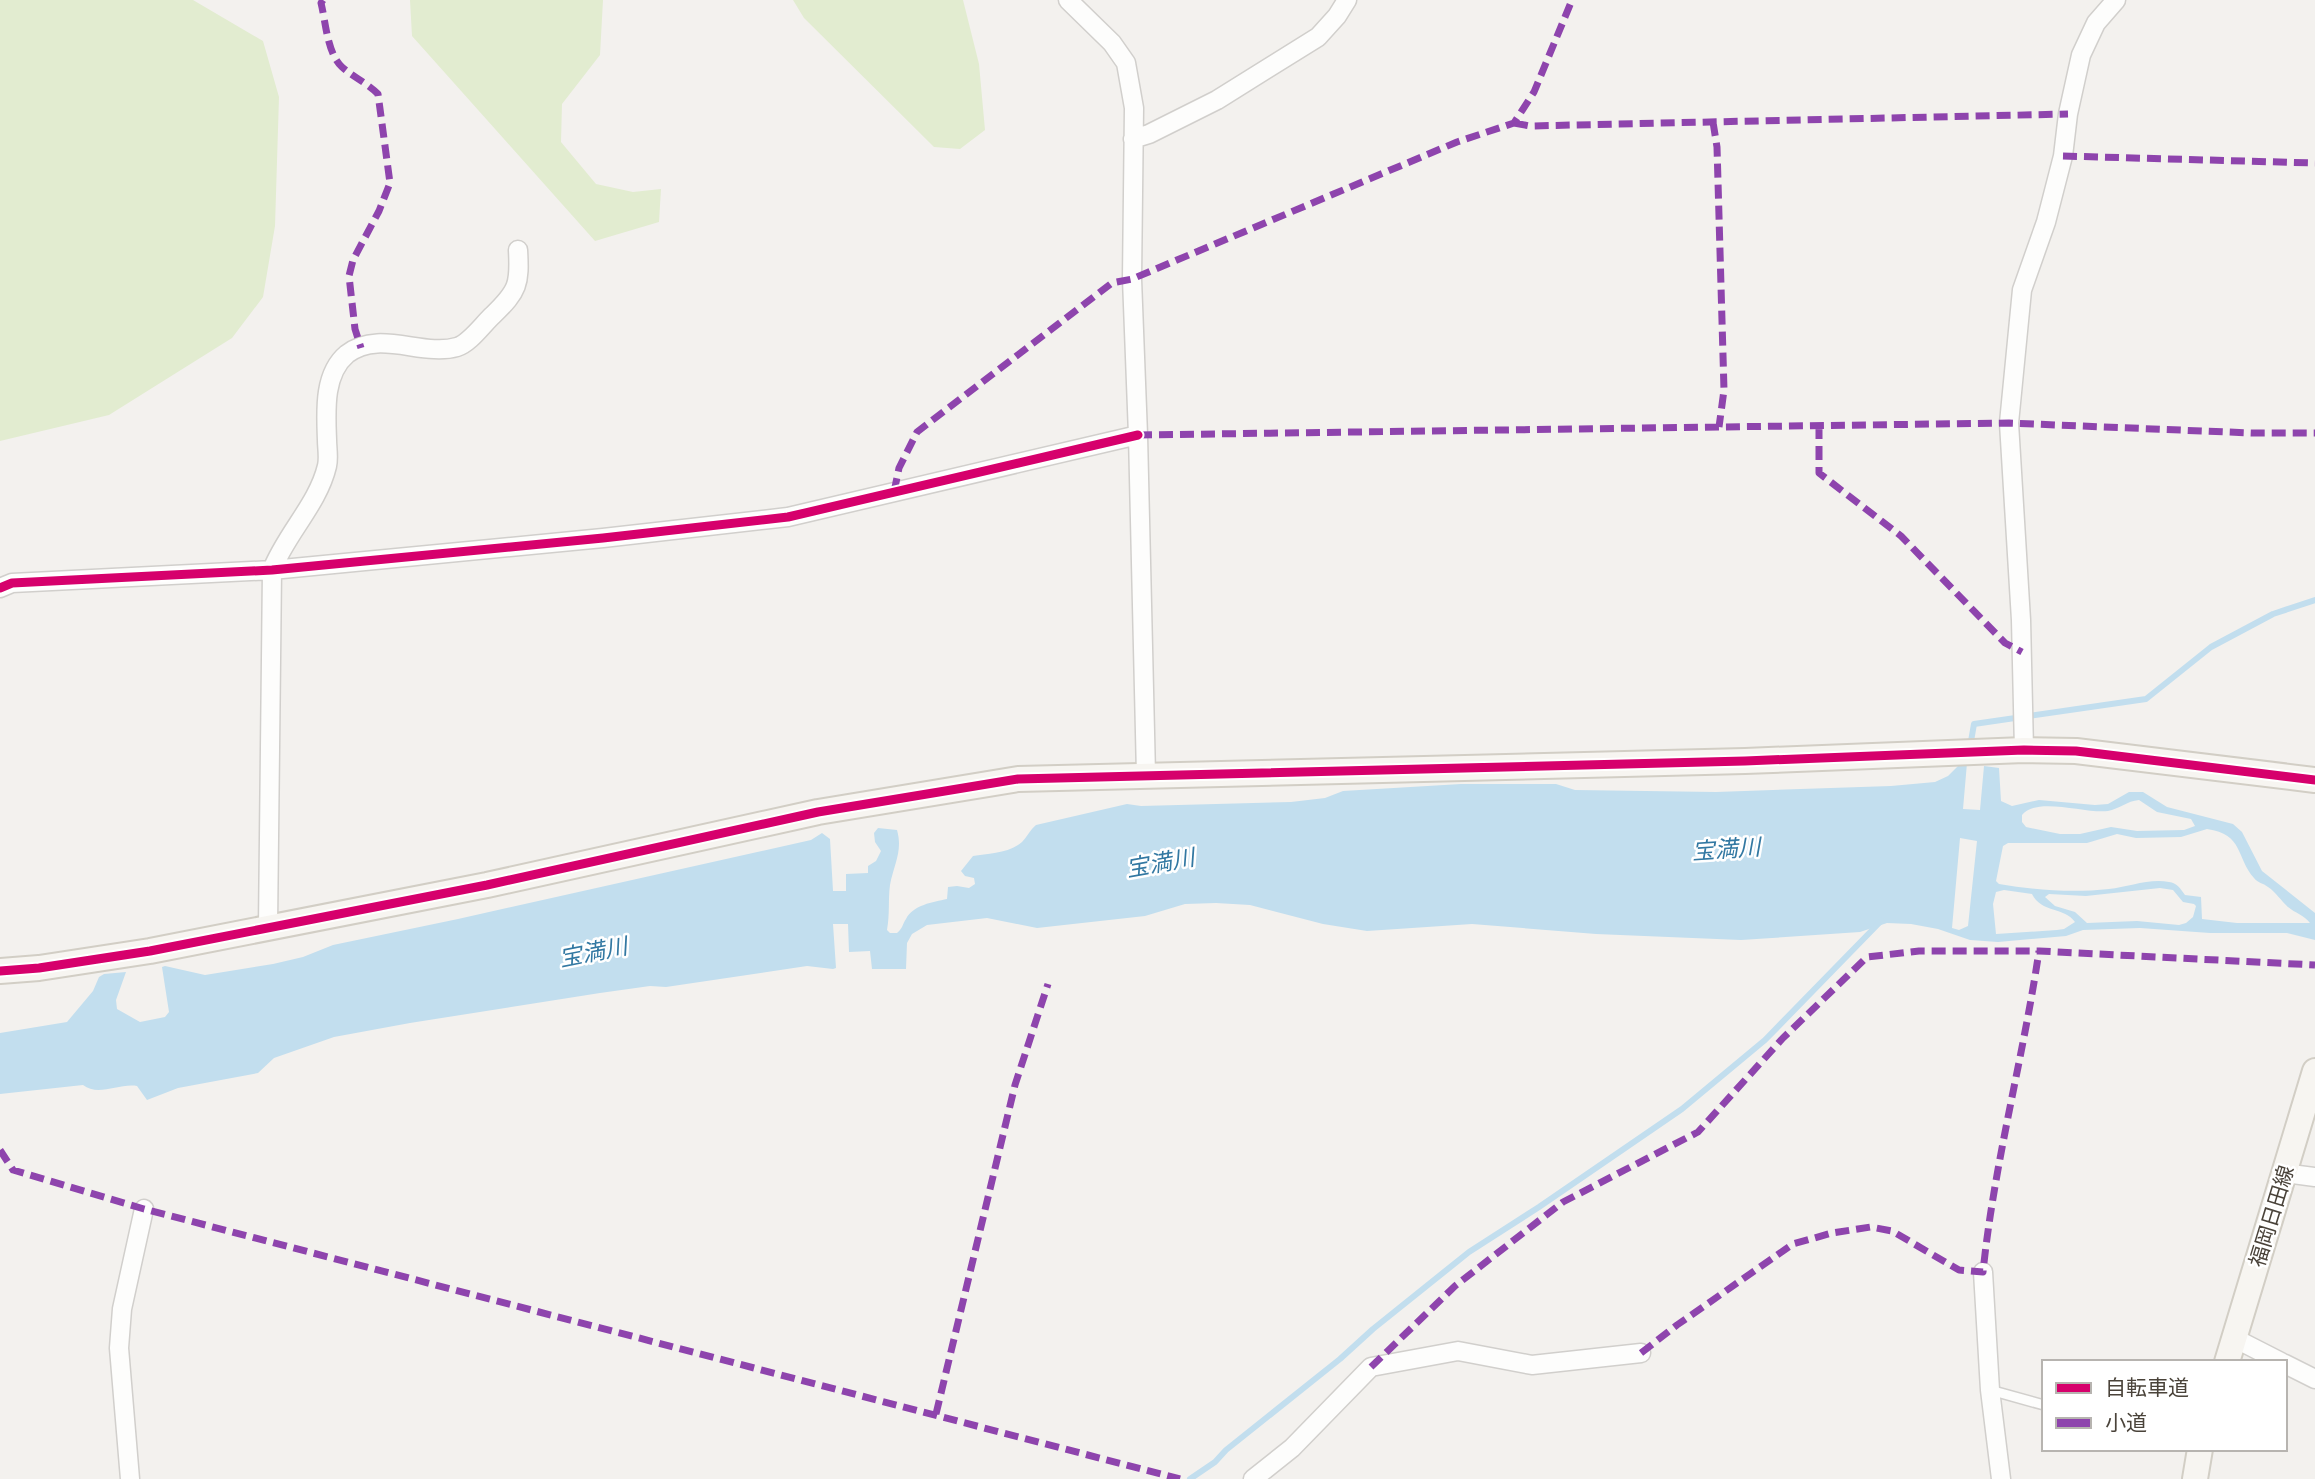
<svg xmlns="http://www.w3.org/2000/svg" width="2315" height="1479" font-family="'Open Sans','Noto Sans JP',sans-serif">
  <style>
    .green { fill: #e2ecd0 }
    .water { fill: #c2deee; fill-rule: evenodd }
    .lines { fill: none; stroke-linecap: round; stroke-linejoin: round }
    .stream { stroke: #c2deee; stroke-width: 6 }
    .lane-casing { stroke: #d1cfcc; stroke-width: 12 }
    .street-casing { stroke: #d1cfcc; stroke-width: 21 }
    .secondary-casing { stroke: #d2cec5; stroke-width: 28 }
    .lane { stroke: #fdfdfc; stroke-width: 9 }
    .street { stroke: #fdfdfc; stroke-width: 18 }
    .secondary { stroke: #f7f5f1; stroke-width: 24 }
    .quiet { stroke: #8e44ad; stroke-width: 7; stroke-dasharray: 14 7; stroke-linecap: butt }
    .cycleway-casing { stroke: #fff; stroke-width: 13 }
    .cycleway { stroke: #d6006c; stroke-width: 9 }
    .labels { text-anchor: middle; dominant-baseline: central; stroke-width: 5; stroke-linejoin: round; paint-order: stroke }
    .street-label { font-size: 21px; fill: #4a433a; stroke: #fff }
    .water-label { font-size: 23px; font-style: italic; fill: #3278a2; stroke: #fff }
  </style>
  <rect width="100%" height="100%" fill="#f3f1ee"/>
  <!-- green -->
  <path class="green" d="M0,0H193L263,41L279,97L275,226L263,297L232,338L109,415L0,441Z
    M410,0H603L600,55L562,104L561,142L596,184L633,192L661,189L659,222L595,241L412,36Z
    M793,0H963L979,64L985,130L960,149L934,147L804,18Z"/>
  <!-- water -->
  <path class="water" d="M1962,762L1967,763L1963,809L1980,810L1984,766L1999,768L2001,801L2012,806L2039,800L2095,805L2108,804L2129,792H2143L2167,807L2233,824L2242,832L2262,871L2315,913V940L2287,933H2210L2140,928L2083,930L2066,936L1998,942L1970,940L1938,929L1911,924L1887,923L1860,932L1741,940L1596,934L1472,924L1367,931L1323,924L1250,905L1216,903L1185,904L1145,916L1037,928L987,918L927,925L912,934L907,943L906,969H872L870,951L849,952L848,924H833L836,968L833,969L807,966L666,987L650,986L600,993L410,1023L334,1037L274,1058L258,1073L178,1088L147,1100L137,1086C119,1083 98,1097 83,1085L0,1094V1033L67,1022L93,991L99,977L104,974L126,972L116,1000L117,1009L140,1022L165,1017L169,1012L162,967L165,966L205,975L273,964L303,957L333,945L458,919L811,840L822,833L830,839L833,891H846V874L868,873V866L876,861L881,851L875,842L874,833L878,828L897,830C903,851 894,864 890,885C888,900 890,914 887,930L890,933H897C903,928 902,925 906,919C913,905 933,902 947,899L948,887L957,886L969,888L975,884L974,878L965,876L961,871L973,856C988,854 1010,853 1022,842C1027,837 1030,830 1036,825L1127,804L1141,806L1291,802L1325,798L1343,791L1461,784H1556L1575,790L1716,792L1891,786L1935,782L1948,776ZM2139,800L2157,812L2191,819L2195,826L2184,830L2137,831L2111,827L2080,834H2060L2026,827L2022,822V815C2037,796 2086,814 2108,811C2119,809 2127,801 2139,800ZM2207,829C2244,834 2236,858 2254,878C2258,883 2263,883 2268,887C2276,892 2281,901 2288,907C2295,913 2304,915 2310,923H2237L2202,919L2201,897L2185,895C2180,888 2177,883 2169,882C2150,878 2128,887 2109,889C2072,893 2035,890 1999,884L1996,881L2003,846L2008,843H2087L2117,834L2136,838L2181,837ZM1960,838L1977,841L1968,926L1959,930L1952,928ZM2160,888L2173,890L2183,902L2194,904L2196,906L2193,917L2186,923L2179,925L2137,921L2087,923L2075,912L2055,906L2045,897L2049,894L2086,896ZM2004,890L2032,894C2041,913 2065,907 2075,922L2064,929L2057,930L1996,934L1993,904L1996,892Z"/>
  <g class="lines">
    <!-- stream -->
    <path class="stream" d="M1970,747L1974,724L2146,699L2211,647L2273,614L2315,600
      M1190,1479L1215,1462L1226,1450L1340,1359L1373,1329L1469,1252L1539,1207L1682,1109L1765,1040L1881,921"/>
    <!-- lane casing -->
    <g class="lane-casing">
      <path id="lane" d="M1990,1390L2044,1405"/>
    </g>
    <!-- street casing -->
    <g class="street-casing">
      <path id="street" d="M1068,0L1112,43L1126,63L1134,108L1132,279L1138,435L1146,775
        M1133,139L1149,134L1217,100L1318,37L1337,16L1347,0
        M0,588L12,583L272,570L603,538L788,517L1138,435
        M2024,750L2021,620L2009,423L2022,290L2046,222L2063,156L2068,114L2081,55L2096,23L2116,0
        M268,927L272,570C286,534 318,504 327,466C329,458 327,448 327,440C326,412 323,374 347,354C379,329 422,357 457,347C470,343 483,324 493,315C518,291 520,284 518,250
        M2284,1173L2315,1177
        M1983,1272L1990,1390L2001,1479
        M2234,1338L2281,1362
        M2285,1364L2315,1379
        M130,1479L119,1348L122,1309L144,1209
        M1253,1479L1292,1448L1371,1367L1458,1351L1532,1365L1641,1353"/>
    </g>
    <!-- secondary casing -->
    <g class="secondary-casing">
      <path id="secondary" d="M0,971L39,968L150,951L487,885L818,812L1018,779L1745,761L2024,750L2076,751L2315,780
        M2227,1362L2315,1071
        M2195,1479L2200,1449"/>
    </g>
    <!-- lane -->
    <use href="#lane" class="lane"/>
    <!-- street -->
    <use href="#street" class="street"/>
    <!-- secondary -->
    <use href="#secondary" class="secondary"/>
    <!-- quiet -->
    <path class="quiet" d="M323,0L321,3C326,23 327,53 342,67C353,77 367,83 378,94L390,183L379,211L353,260L349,276L355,329L361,348
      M1713,122L1717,147L1724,390L1719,427
      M1514,123L1530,126L2068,114
      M2063,156L2315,163
      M1819,425V473L1901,536L2005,643L2022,652
      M1138,435L2009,423L2251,433H2315
      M894,492L899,468L917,432L1112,283L1132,279L1457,142L1514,123L1534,92L1572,0
      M0,1150L13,1170L144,1209L1180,1479
      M1641,1353L1677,1325L1793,1244L1832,1233L1871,1227L1892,1231L1959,1270L1983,1272C1994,1164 2023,1059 2039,951
      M1371,1367L1455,1286L1563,1202L1698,1132L1783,1038L1867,957L1919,951H2039L2315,965
      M936,1414L1015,1085L1048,984"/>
    <!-- cycleway casing -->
    <g class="cycleway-casing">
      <path id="cycleway" d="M0,588L12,583L272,570L603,538L788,517L1138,435
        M0,971L39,968L150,951L487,885L818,812L1018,779L1745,761L2024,750L2076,751L2315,780"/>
    </g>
    <!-- cycleway -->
    <use href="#cycleway" class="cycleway"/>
  </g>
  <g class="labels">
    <!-- street labels -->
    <g class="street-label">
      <text transform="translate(2271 1216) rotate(-73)">福岡日田線</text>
    </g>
    <!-- water labels -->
    <g class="water-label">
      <text transform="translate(1726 848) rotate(-4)">宝満川</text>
      <text transform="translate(1160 862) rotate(-10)">宝満川</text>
      <text transform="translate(593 951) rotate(-11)">宝満川</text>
    </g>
  </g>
  <!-- legend -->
  <rect x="2042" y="1360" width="245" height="91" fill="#ffffff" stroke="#b7b4b0" stroke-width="2"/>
  <rect x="2056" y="1383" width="35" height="10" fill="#d6006c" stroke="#b7b4b0" stroke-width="2"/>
  <text x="2105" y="1395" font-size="21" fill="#4a433a">自転車道</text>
  <rect x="2056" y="1418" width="35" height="10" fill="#8e44ad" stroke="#b7b4b0" stroke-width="2"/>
  <text x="2105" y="1430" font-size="21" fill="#4a433a">小道</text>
</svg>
